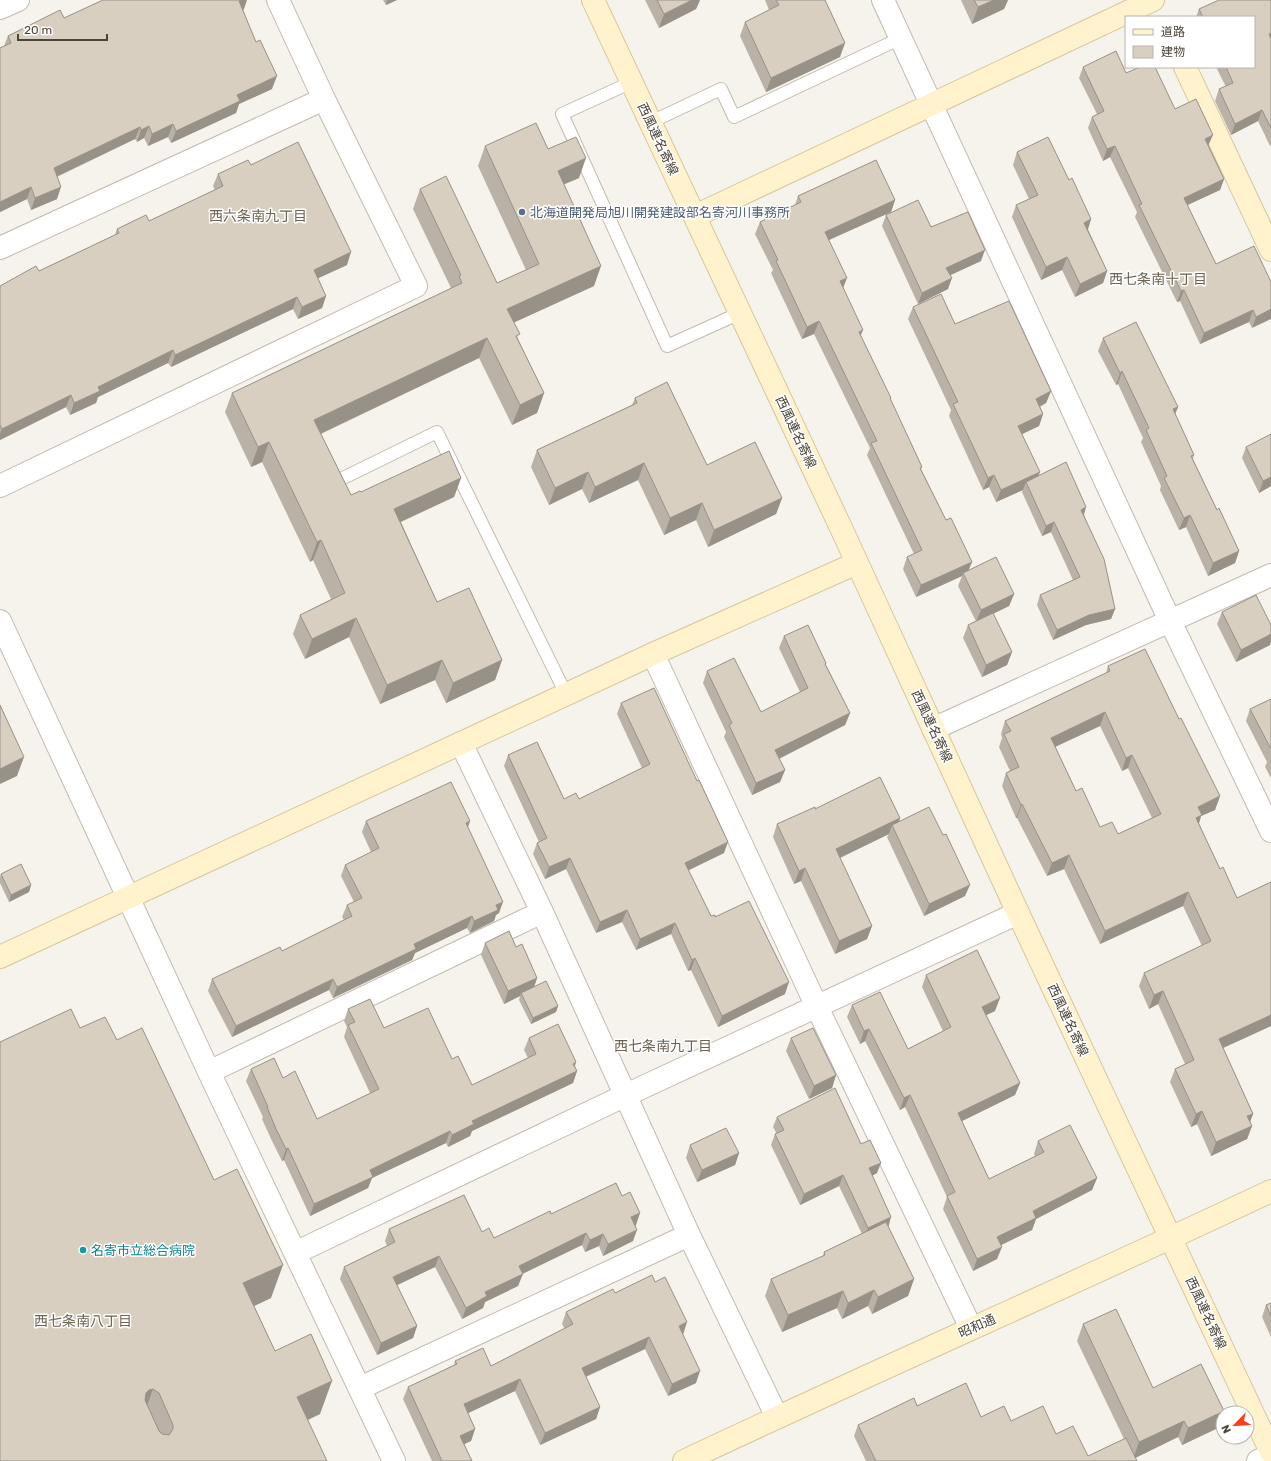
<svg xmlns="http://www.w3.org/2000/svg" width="1271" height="1461" font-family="Rubik,'Noto Sans JP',sans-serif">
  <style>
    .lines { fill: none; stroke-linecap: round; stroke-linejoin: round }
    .lane-casing { stroke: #c2bbae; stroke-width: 14 }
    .street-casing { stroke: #c2bbae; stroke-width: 24 }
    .secondary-casing { stroke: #d6c79b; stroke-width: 24 }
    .lane { stroke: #fff; stroke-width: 12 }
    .street { stroke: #fff; stroke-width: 22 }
    .secondary { stroke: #fff3cd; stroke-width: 22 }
    .wall { fill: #bab2a6; fill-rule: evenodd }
    .shaded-wall { fill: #979187 }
    .building { fill: #d8cfc1; stroke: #979187; fill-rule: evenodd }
    .service-dot { fill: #5c6f8a; stroke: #fff; stroke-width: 1.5 }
    .culture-dot { fill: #0f9aa8; stroke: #fff; stroke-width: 1.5 }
    .labels { text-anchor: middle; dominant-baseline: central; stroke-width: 3; stroke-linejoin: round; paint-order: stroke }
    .street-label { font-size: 13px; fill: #4b4439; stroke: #fff }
    .service-label { font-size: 13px; fill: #4e5e75; stroke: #fff; text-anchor: start }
    .culture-label { font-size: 13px; fill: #0d838f; stroke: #fff; text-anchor: start }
    .neighbourhood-label { font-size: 14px; fill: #6e6250; stroke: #fff }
  </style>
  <rect width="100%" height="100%" fill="#f6f3ec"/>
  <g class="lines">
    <!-- lane casing -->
    <g class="lane-casing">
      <path id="lane" d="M632,82L562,114L667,346L740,313
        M651,122L721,89L734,117L901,38
        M337,481L437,432L566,694"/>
    </g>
    <!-- street casing -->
    <g class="street-casing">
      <path id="street" d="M883,0L1170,621L1271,831
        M0,8L18,0
        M0,248L324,99
        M0,486L416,286L324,99L278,0
        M0,621L209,1072L394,1461
        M653,654L817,1007L971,1328
        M933,729L1271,575
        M461,743L542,912L689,1235L777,1417
        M209,1072L542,912
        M295,1253L626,1095L1018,913
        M360,1388L689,1235
        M1258,1461L1271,1455"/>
    </g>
    <!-- secondary casing -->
    <g class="secondary-casing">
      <path id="secondary" d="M593,0L842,530L1018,913L1271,1452
        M1185,67L1271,250
        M695,216L1153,0
        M0,957L653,654L857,563
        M684,1461C879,1369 1076,1283 1271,1191"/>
    </g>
    <!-- lane -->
    <use href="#lane" class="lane"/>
    <!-- street -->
    <use href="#street" class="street"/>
    <!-- secondary -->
    <use href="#secondary" class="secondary"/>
  </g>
  <!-- wall -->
  <path class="wall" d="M383,0H397L386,5Z
    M645,0H700L696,9L659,28Z
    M765,0H825L840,57L766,92L740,36L745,22L769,10Z
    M961,0H1008L1004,9L972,24Z
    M1271,0V145L1270,146L1258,121L1231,135L1215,101L1219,89L1226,87L1216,67H1254V17H1196L1199,9Z
    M243,9L272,89L239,104L236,113L171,143L168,137L148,146L144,138L137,142L135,139L57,177V199L31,210L27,199L0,212V48L4,46L8,36L64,18L244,9Z
    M1083,67L1126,73L1175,109L1209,146L1224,179L1220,190L1187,205L1216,264L1271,282L1252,328L1249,322L1200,344L1180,301L1177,302L1135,217L1137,212L1110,157L1103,161L1088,128L1092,117L1097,114L1079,78Z
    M485,146L548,149L579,178L564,184L594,286L514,322L518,339L544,393L537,413L512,425L479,358L321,434L351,495L361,492L461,478L454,497L401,522L437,602L502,660L495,680L446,703L435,680L380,704L349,637L305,659L293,634L300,615L331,599L313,560L310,562L262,462L251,467L225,412L232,393L451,288L413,209L420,189L497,283L526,270L478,166Z
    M1017,152L1069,180L1091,219L1088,229L1107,271L1103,283L1075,297L1062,270L1041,280L1012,217L1016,205L1029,199L1013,165Z
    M251,165L347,265L318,278L326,296L322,308L298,319L293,309L171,367L168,363L98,397L96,403L70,415L66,407L0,440V286L39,271L115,235L117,229L149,221L215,190L213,186L218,174Z
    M798,196L895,200L891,212L829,240L843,288L861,336L890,400L922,467L921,469L946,520L972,562L968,570L1014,594L1009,606L993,614L1012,652L1007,665L982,677L963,638L968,625L976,621L958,586L962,576L916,597L903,569L907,557L914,554L867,455L870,448L814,334L802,339L771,273L773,270L755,234L760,222L795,205Z
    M886,215L931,227L981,261L950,275L948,289L918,304L882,226Z
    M913,307L955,324L1051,391L1046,403L1040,407L1043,414L1039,426L1022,434L1039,476L1086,507L1084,514L1115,609L1111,619L1086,625L1053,640L1037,605L1040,595L1073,580L1051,532L1042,536L1022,492L1023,490L996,502L989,487L983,490L949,416L951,410L908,319Z
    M1103,338L1178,407L1175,414L1194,455L1193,459L1217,510L1239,551L1235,563L1208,576L1186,527L1179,530L1160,490L1161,486L1141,442L1143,438L1118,384L1116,385L1098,351Z
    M635,398L707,465L782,498L776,514L708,547L696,520L664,535L638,480L589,503L582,489L549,505L531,467L537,450L632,405Z
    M1246,447L1271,486L1259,493L1242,458Z
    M1222,612L1270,645L1236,662L1217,624Z
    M784,636L826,665L850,713L845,725L779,758L785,770L780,782L752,795L724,737L726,732L703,683L707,671L761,712L800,692L779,648Z
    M1108,666L1179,719L1220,796L1215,810L1201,816L1199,824L1220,869L1237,898L1271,882V1027V1026L1223,1048L1253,1114L1250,1122L1252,1126L1247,1139L1211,1156L1197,1124L1191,1127L1170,1082L1175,1069L1185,1064L1158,1004L1149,1009L1139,986L1144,973L1202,946L1183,906L1100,944L1064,869L1047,876L1017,818H1016L1002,786L1006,773L1010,771L999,747L1002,738L1001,734L1005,721L1106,673ZM1100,726L1122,771L1128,768L1152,818L1118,834L1100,827L1076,791L1055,747Z
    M1271,699V778L1265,767L1267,762L1246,721L1250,709Z
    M621,703L724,853L688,870L711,916L715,917L785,994L718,1027L691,970L688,971L671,934L636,950L622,922L596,933L566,869L545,879L533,854L537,843L539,842L504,766L508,755L564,799H579L642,768L617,714Z
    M815,809L900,818L899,822L965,896L924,916L887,837L889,834L840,858L872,926L867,939L835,954L801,881L794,884L773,837L777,824Z
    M366,821H470L468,827L499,913L496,915L494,921L470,933L467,928L415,953L412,960L333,998L329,990L232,1037L208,991L212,979L282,951L344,920L342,917L347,905L354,902L341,876L345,865L371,852L362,832Z
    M1,874L31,885L29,892L9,902L0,883V877Z
    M485,943L516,947L537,978L534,987L558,1006L556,1012L531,1024L519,1000L520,996L504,1004L481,955Z
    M926,975L995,1011L986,1015L1020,1083L1015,1095L962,1121L989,1179L1035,1156L1034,1154L1038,1141L1097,1178L1092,1190L1036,1219L1032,1230L1001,1245L997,1259L973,1271L943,1209L947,1197L905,1107L900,1110L865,1041L860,1044L847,1017L852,1005L908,1049L943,1031L922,987Z
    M348,1009L384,1028L452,1059L472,1085L528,1058L524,1050L529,1038L576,1062L575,1066L577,1071L573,1083L472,1131L470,1136L448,1147L446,1143L372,1178L368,1188L310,1216L284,1160L282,1161L272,1141L262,1119L263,1117L246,1081L251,1069L283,1078L317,1119L370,1093L344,1037L347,1027L344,1021Z
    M80,1028L117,1040L214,1180L271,1298L254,1306L275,1351L320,1414L308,1420L0,1461Z
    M791,1038L836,1075L832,1088L809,1099L786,1051Z
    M777,1117L861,1144L877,1173L872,1176L888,1227L914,1279L908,1296L872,1314L868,1306L842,1319L837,1308L782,1332L765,1296L771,1279L823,1256L824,1252L862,1234L839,1186L800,1205L771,1145L775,1134H777L773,1127Z
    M690,1145L739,1153L735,1165L697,1182L686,1158Z
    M551,1214L636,1225L633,1241L603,1256L599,1246L585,1252L582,1245L522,1274L518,1286L485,1302L483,1308L462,1319L435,1267L397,1285L417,1326L413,1338L377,1355L340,1279L344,1267L387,1246L385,1241L389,1229L482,1232L494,1238Z
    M655,1282L683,1335L696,1383L668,1396L645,1349L586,1377L600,1407L596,1419L540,1445L515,1391L468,1413L475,1429L471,1441L464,1444L472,1461H432L403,1399L408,1387L454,1365L455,1361L491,1366L565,1329L562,1324L566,1312L615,1293Z
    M1271,1303V1337L1262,1317L1266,1305Z
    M1083,1324L1153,1388L1224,1411L1218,1428L1182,1445L1178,1437L1135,1458L1137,1461H866L854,1436L858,1425L917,1406L981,1417L1011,1421L1056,1434L1088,1456L1124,1439L1077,1341Z"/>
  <!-- shaded-wall -->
  <path class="shaded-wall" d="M241,0H247L244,9L235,13L239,1Z
    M387,0H397L386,5Z
    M692,0H700L696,9L659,28L664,14Z
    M994,0H1008L1004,9L972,24L978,7Z
    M1271,33V42L1269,34Z
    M845,43L840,57L766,92L771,78Z
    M277,76L272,89L239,104L236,113L171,143L176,131L237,95Z
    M1262,110L1258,121L1231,135L1235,124Z
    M173,124L168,137L148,146L152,134Z
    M149,126L144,138L137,142L141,130Z
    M140,127L135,139L49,180L54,168Z
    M1213,135L1208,146L1205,139Z
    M1115,146L1110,157L1103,161L1107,149Z
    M586,158L579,178L551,190L558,171Z
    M1224,179L1220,190L1179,209L1184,198Z
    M31,187L27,199L0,212V202Z
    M61,187L57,199L31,210L35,198Z
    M895,200L891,212L820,244L825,232Z
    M1091,219L1087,232L1084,223Z
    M985,250L981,261L942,279L946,268Z
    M351,252L347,265L310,282L314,270Z
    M1067,257L1062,270L1041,280L1046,267Z
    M601,266L594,286L500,329L507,309Z
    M1107,271L1103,283L1075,297L1080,284Z
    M847,278L842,291L840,281Z
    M952,278L948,289L918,304L922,293Z
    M1184,290L1180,301L1177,302L1181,291Z
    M326,296L322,308L298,319L302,307Z
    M297,297L293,309L171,367L175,355Z
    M1271,309V319L1252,328L1256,317Z
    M1253,310L1249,322L1200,344L1204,333Z
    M819,321L814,334L802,339L807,327Z
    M863,330L858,342L859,332Z
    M487,338L479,358L307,440L314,420Z
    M173,350L168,363L98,397L96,403L70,415L74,403L98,387Z
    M1122,371L1118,384L1116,385L1120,373Z
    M1051,391L1046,403L1031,411L1036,399Z
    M544,393L537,413L512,425L520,405Z
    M71,395L66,407L0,440V434L2,429Z
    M1178,407L1173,419V409Z
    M1043,414L1039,426L1014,438L1018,426Z
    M269,442L262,462L251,467L258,447Z
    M644,463L638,480L589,503L595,487Z
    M588,472L582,489L549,505L555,488Z
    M1040,472L1036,483L1026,482L1023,490L996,502L1001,490Z
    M994,475L989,487L983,490L988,478Z
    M1271,477V486L1259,493L1263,481Z
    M461,478L454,497L387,528L394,509Z
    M782,498L776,514L708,547L714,530Z
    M702,503L696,520L664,535L670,518Z
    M1086,507L1083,517L1081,510Z
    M1190,515L1186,527L1179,530L1184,518Z
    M1054,522L1051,532L1042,536L1046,526Z
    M321,540L313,560L310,562L317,542Z
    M1239,551L1235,563L1208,576L1213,563Z
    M972,562L967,574L963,573L962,576L916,597L921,585Z
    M1014,594L1009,606L976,622L981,610Z
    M1115,609L1111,619L1086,625L1053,640L1057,630L1089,615Z
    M356,618L349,637L305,659L312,639Z
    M1271,634V642L1270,645L1236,662L1241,650Z
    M1012,652L1007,665L982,677L986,665Z
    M442,660L435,680L380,704L387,685Z
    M502,660L495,680L446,703L453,683Z
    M1105,712L1100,726L1046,751L1051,738Z
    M850,713L845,725L771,763L775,750Z
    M1132,755L1128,768L1122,771L1126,758Z
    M24,757L17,776L0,784V769Z
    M785,770L780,782L752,795L756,783Z
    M1220,796L1215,810L1201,816L1197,829L1191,831L1198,807Z
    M1022,804L1017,818H1016L1021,805Z
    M900,818L896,830L892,825L889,834L831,862L836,849Z
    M470,821L466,832V823Z
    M728,842L724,853L681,874L685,863Z
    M1069,855L1064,869L1047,876L1052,863Z
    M570,858L566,869L545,879L549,867Z
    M805,868L801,881L794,884L799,871Z
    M31,885L29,892L9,902L11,895Z
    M970,885L965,896L924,916L929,904Z
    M1188,892L1183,906L1100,944L1105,931Z
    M503,902L499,913L496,915L494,921L470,933L474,921L496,905Z
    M627,910L622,922L596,933L600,922Z
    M472,916L467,928L415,953L412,960L333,998L337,987L414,944Z
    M675,923L671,934L636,950L640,939Z
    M872,926L867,939L835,954L839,941Z
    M695,958L691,970L688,971L692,960Z
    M537,978L533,990L521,993L520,996L504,1004L508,991Z
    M333,979L329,990L232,1037L236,1026Z
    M789,982L785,994L718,1027L722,1016Z
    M1163,991L1158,1004L1149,1009L1154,995Z
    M1000,998L995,1011L978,1019L982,1007Z
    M558,1006L556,1012L531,1024L533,1018Z
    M1271,1015V1026L1214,1052L1219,1039Z
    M869,1029L865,1041L860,1044L864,1031Z
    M576,1062L572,1073L577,1071L573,1083L472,1131L470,1136L448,1147L452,1135L472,1121Z
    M836,1075L832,1088L809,1099L814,1086Z
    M1020,1083L1015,1095L954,1125L958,1113Z
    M910,1095L905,1107L900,1110L904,1098Z
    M1202,1111L1197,1124L1191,1127L1196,1114Z
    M1253,1114L1248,1127L1247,1116Z
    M1252,1126L1247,1139L1211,1156L1216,1142Z
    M450,1131L446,1143L372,1178L368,1188L310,1216L314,1204L370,1170Z
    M288,1148L284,1160L282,1161L286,1149Z
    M739,1153L735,1165L697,1182L702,1170Z
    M881,1163L877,1173L865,1179L869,1168Z
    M843,1175L839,1186L800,1205L804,1194Z
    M1097,1178L1092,1190L1036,1219L1032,1230L993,1249L997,1237L1033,1211Z
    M640,1213L636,1225L627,1229L631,1217Z
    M891,1217L888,1228L864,1239L868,1228Z
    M637,1230L633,1241L603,1256L608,1244Z
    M586,1233L582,1245L514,1278L519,1266Z
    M603,1234L599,1246L585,1252L590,1240Z
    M1002,1247L997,1259L973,1271L977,1259Z
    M439,1256L435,1267L389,1289L393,1277Z
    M283,1265L271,1298L231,1317L243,1283Z
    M523,1274L518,1286L485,1302L483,1308L462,1319L466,1308L485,1292Z
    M914,1279L908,1296L872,1314L878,1297Z
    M874,1290L868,1306L842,1319L848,1303Z
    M843,1291L837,1308L782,1332L788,1315Z
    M687,1322L683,1335L679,1326Z
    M417,1326L413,1338L377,1355L381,1343Z
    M649,1337L645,1349L578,1380L582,1368Z
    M700,1371L696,1383L668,1396L672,1384Z
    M520,1379L515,1391L460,1417L464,1404Z
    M332,1381L320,1414L285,1430L297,1397Z
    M153,1389L141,1423L146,1393L149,1390Z
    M600,1407L596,1419L540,1445L545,1433Z
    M1224,1411L1218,1428L1182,1445L1188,1428Z
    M1184,1421L1178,1437L1133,1459L1139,1442Z
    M475,1429L471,1441L456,1448L460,1436Z"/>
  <!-- building -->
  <path class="building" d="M103,0H241L239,1L256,42L260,40L277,76L237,95L240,101L176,131L173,124L152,134L149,126L141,130L140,127L54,168L61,187L35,198L31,187L0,202V48L11,43L8,36L60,10L64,18Z
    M657,0H692L664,14Z
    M776,0H825L845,43L771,78L745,22L779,5Z
    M974,0H994L978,7Z
    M1219,0H1271V33L1269,34L1271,39V128L1262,110L1235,124L1219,89L1233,83L1226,67H1254V17H1203L1199,9Z
    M1116,51L1126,73L1140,67H1155L1175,109L1196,99L1213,135L1205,139L1224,179L1184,198L1216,264L1254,246L1271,282V309L1256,317L1253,310L1204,333L1184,290L1181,291L1139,205L1142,204L1115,146L1107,149L1092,117L1104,111L1083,67Z
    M536,123L548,149L576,137L586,158L558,171L601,266L507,309L520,334L516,336L544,393L520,405L487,338L314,420L351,495L360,491L361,492L449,451L461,478L394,509L437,602L469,588L502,660L453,683L442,660L387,685L356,618L312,639L300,615L345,593L321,540L317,542L269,442L258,447L232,393L462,283L459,276L461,275L420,189L446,176L497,283L539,264L485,146Z
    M1048,137L1069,180L1072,178L1091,219L1084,223L1107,271L1080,284L1067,257L1046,267L1016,205L1038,195L1017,152Z
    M298,142L351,252L314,270L326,296L302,307L297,297L175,355L173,350L98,387L100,391L74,403L71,395L2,429L0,425V286L36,266L39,271L119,233L117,229L146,215L149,221L223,186L218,174L248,160L251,165Z
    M876,160L895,200L825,232L847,278L840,281L863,330L859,332L891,398H890L922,467L920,468L946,520L951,518L972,562L921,585L907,557L922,550L871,443L877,441L819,321L807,327L776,261L778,260L760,222L801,202L798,196Z
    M918,200L931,227L968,212L985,250L946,268L952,278L922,293L886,215Z
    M941,294L955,324L1009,301L1051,391L1036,399L1043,414L1018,426L1040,472L1001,490L994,475L988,478L953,404L958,402L913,307Z
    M1136,322L1178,407L1173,409L1194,455L1191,456L1217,510L1219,508L1239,551L1213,563L1190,515L1184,518L1164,478L1167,476L1146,430L1149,428L1122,371L1120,373L1103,338Z
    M667,382L707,465L755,442L782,498L714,530L702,503L670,518L644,463L595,487L588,472L555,488L537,450L637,403L635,398Z
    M1271,434V477L1263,481L1246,447Z
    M1066,462L1086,507L1081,510L1104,559L1115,609L1089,615L1057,630L1040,595L1080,577L1054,522L1046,526L1026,482Z
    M996,557L1014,594L981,610L963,573Z
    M1256,595L1271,625V634L1241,650L1222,612Z
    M993,613L1012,652L986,665L968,625Z
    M808,625L826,663L825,664L850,713L775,750L785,770L756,783L729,725L732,723L707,671L734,658L761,712L808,688L784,636Z
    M1145,649L1179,719L1181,718L1220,796L1198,807L1202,815L1196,818L1220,869L1223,867L1237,898L1271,882V1015L1219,1039L1253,1114L1247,1116L1252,1126L1216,1142L1202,1111L1196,1114L1175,1069L1194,1060L1163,991L1154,995L1144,973L1211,941L1188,892L1105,931L1069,855L1052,863L1022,804L1021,805L1006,773L1019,767L1004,734L1011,731L1005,721L1110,671L1108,666ZM1105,712L1126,758L1132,755L1161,814L1118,834L1112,822L1100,827L1082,788L1076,791L1051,738Z
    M654,688L697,781L699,780L728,842L685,863L711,916L715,915V917L749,901L789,982L722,1016L695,958L692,960L675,923L640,939L627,910L600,922L570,858L549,867L537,843L547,838L508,755L537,742L564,799L576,793L579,799L650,764L621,703Z
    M1271,699V749L1250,709Z
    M0,705L24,757L0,769Z
    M880,777L900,818L836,849L872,926L839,941L805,868L799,871L777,824L815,807V809Z
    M451,782L470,821L466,823L503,902L496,905L498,910L474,921L472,916L414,944L416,949L337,987L333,979L236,1026L212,979L280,947L282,951L352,916L347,905L362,898L345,865L379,848L366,821Z
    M929,807L943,835L946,834L970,885L929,904L892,825Z
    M21,864L31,885L11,895L1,874Z
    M509,931L516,947L522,944L537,978L508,991L485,943Z
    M977,950L1000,998L982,1007L1020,1083L958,1113L989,1179L1044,1152L1038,1141L1070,1125L1097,1178L1033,1211L1036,1218L997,1237L1002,1247L977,1259L947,1196L955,1192L910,1095L904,1098L869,1029L864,1031L852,1005L880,992L908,1049L951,1027L926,975Z
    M546,981L558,1006L533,1018L521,993Z
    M370,999L384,1028L428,1008L452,1059L458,1056L472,1085L536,1054L529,1038L558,1024L576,1062L573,1064L577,1071L472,1121L474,1124L452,1135L450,1131L370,1170L373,1177L314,1204L288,1148L286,1149L276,1129L267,1107H268L251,1069L274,1058L283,1078L295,1071L317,1119L379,1089L348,1025L355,1022L348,1009Z
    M71,1009L80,1028L105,1017L117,1040L142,1028L214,1180L237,1169L283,1265L243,1283L275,1351L311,1334L332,1381L297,1397L327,1461H0V1042ZM153,1389L159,1393L173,1425V1429L169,1435L162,1434L159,1431L145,1400L146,1393L149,1390Z
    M813,1028L836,1075L814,1086L791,1038Z
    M835,1088L861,1144L870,1140L881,1163L869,1168L891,1217L868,1228L843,1175L804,1194L775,1134L784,1130L777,1117Z
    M726,1128L739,1153L702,1170L690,1145Z
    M616,1183L622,1196L630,1192L640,1213L631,1217L637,1230L608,1244L603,1234L590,1240L586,1233L519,1266L523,1274L485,1292L487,1296L466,1308L439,1256L393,1277L417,1326L381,1343L344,1267L395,1242L389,1229L464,1195L482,1232L489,1228L494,1238L550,1211L551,1214Z
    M886,1222L914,1279L878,1297L874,1290L848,1303L843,1291L788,1315L771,1279L825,1255L824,1252Z
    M652,1275L655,1282L665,1277L687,1322L679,1326L700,1371L672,1384L649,1337L582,1368L600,1407L545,1433L520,1379L464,1404L475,1429L460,1436L472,1461H442L408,1387L457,1364L455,1361L483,1348L491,1366L573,1324L566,1312L613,1289L615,1293Z
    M1271,1303V1316L1266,1305Z
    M1116,1309L1153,1388L1201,1364L1224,1411L1188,1428L1184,1421L1139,1442L1083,1324Z
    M966,1383L981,1417L1004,1406L1011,1421L1043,1406L1056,1434L1073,1426L1088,1456L1126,1438L1137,1461H876L858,1425L914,1398L917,1406Z"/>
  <!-- markers -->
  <circle class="service-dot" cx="522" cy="212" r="4"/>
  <circle class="culture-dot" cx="83" cy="1250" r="4"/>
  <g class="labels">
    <!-- street labels -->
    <g class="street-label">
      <text transform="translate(658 139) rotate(65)">西風連名寄線</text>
      <text transform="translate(796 432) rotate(65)">西風連名寄線</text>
      <text transform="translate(932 726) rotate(65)">西風連名寄線</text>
      <text transform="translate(1068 1020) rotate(65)">西風連名寄線</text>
      <text transform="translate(1206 1313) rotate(65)">西風連名寄線</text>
      <text transform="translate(977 1326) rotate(-24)">昭和通</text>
    </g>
    <!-- service labels -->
    <g class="service-label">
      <text x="530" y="212">北海道開発局旭川開発建設部名寄河川事務所</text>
    </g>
    <!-- culture labels -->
    <g class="culture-label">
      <text x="91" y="1250">名寄市立総合病院</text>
    </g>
    <!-- neighbourhood labels -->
    <g class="neighbourhood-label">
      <text x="258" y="216">西六条南九丁目</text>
      <text x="1158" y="279">西七条南十丁目</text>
      <text x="663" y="1046">西七条南九丁目</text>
      <text x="83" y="1321">西七条南八丁目</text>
    </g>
  </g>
  <!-- legend -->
  <rect x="1125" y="16" width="130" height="52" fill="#ffffff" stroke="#b7b4b0"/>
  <rect x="1133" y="29" width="20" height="6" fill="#fff3cd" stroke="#b7b4b0"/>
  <text x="1161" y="36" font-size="12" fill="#4b4439">道路</text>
  <rect x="1133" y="46" width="20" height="12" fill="#d8cfc1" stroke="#b7b4b0"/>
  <text x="1161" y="56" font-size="12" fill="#4b4439">建物</text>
  <!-- north arrow -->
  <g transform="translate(1235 1425) rotate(245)"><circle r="19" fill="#ffffff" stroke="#b7b4b0"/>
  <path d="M0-3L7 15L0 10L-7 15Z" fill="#fc3f1d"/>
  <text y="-6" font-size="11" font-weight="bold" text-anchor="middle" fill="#4b4439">N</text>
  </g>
  <!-- scale -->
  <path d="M18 34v6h89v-6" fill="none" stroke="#4b4439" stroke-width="2"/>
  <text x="24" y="34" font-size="12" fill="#4b4439" stroke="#ffffff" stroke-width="3" paint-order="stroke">20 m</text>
</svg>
